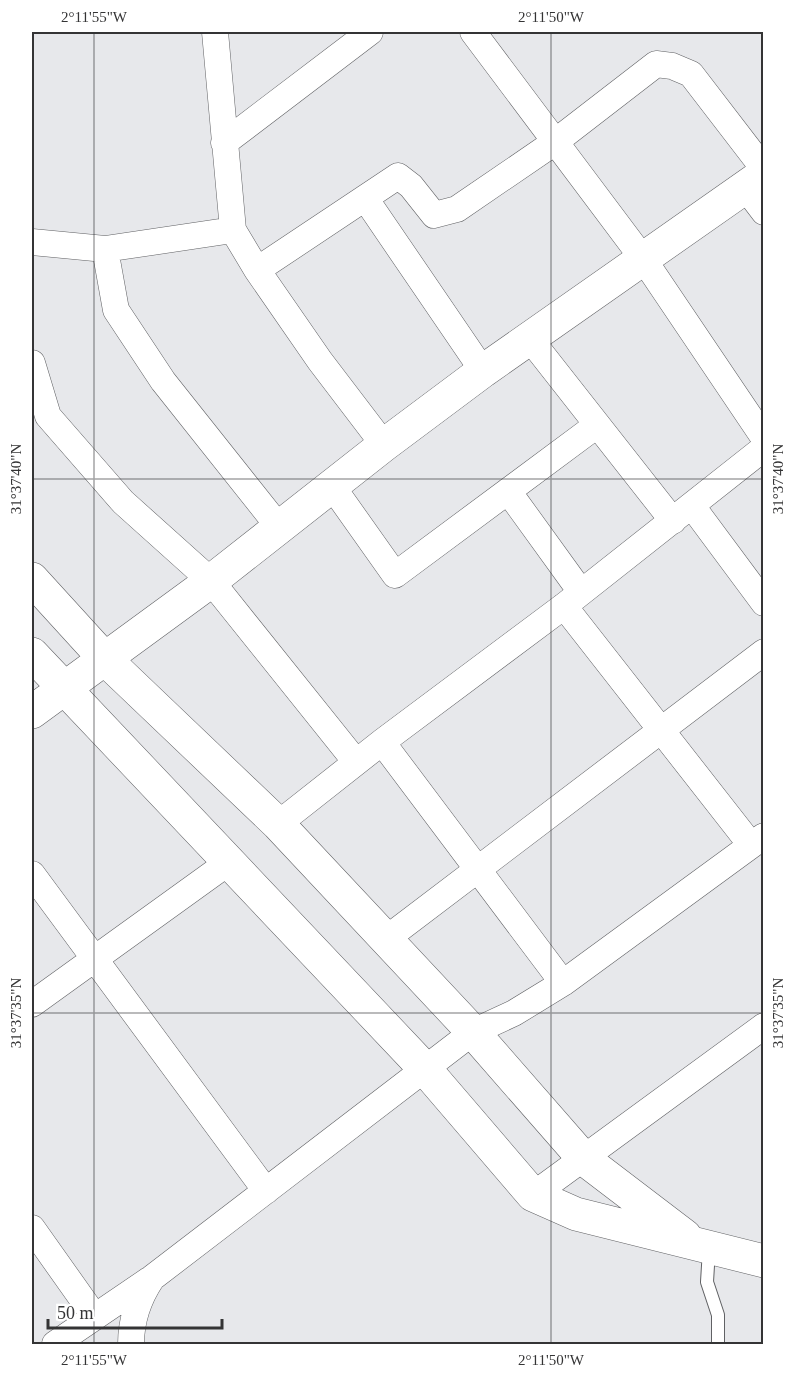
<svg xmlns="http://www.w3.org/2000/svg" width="795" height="1376" font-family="'Times New Roman',serif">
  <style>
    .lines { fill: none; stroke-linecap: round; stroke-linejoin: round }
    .lane-casing { stroke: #606164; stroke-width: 14 }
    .street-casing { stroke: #606164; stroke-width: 27 }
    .secondary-casing { stroke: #606164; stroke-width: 34 }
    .lane { stroke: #fff; stroke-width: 12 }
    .street { stroke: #fff; stroke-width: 26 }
    .secondary { stroke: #fff; stroke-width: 33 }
    .ticks { fill: none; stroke: #343435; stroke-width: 1.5; stroke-opacity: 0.45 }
    .neatline { fill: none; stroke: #343435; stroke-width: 2 }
    .ticks-label { font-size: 15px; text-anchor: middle; fill: #343435 }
  </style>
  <rect width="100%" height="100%" fill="#e7e8eb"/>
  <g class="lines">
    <!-- lane casing -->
    <g class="lane-casing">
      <path id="lane" d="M709,1249L707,1282L718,1315V1344"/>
    </g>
    <!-- street casing -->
    <g class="street-casing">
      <path id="street" d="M215,32L233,230L257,270L320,361L384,445
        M473,32L644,260L764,438
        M224,143L370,32
        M745,187L764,212
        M365,198L483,371
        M32,242L105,249L233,230
        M105,249L116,310L163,381L279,527
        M257,270L398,176L411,186L434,215L457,209L555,142L656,64L672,66L691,74L764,169
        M530,339L673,521
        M32,363L48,416L123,502L211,581L356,762
        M332,486L395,575L597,425
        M508,491L581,592
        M692,506L764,603
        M564,606L751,845
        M382,742L563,983
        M278,824L382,742L564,606L764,448
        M32,874L266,1191
        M386,939L764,652
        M32,1004L229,862
        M533,1195L764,1026
        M32,1228L95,1317
        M55,1344L149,1280
        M131,1344C131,1319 138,1299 152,1278L473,1032L514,1013L563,983L764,836"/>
    </g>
    <!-- secondary casing -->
    <g class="secondary-casing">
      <path id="secondary" d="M32,579L104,658L278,824L473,1032L584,1159L685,1236
        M32,654L425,1069L533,1195L576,1214L764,1261
        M32,712L211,581L384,445L483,371L764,174"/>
    </g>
    <!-- lane -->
    <use href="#lane" class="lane"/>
    <!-- street -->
    <use href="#street" class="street"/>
    <!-- secondary -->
    <use href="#secondary" class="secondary"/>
  </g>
  <!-- ticks -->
  <path class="ticks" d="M94,32V1344M551,32V1344M32,479H764M32,1013H764"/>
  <!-- border -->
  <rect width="795" height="1376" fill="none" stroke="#ffffff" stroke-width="66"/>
  <!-- scale -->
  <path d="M48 1319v9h174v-9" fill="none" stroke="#343435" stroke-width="3"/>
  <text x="57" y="1319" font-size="18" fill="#343435" stroke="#ffffff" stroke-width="4.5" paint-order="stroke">50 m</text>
  <rect x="33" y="33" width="729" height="1310" class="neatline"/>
  <g class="ticks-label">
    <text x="94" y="22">2°11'55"W</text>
    <text x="551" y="22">2°11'50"W</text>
    <text transform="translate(16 479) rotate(-90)" y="5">31°37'40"N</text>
    <text transform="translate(778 479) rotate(-90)" y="5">31°37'40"N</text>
    <text transform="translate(16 1013) rotate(-90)" y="5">31°37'35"N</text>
    <text transform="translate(778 1013) rotate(-90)" y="5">31°37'35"N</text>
    <text x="94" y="1365">2°11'55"W</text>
    <text x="551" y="1365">2°11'50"W</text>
  </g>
</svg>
